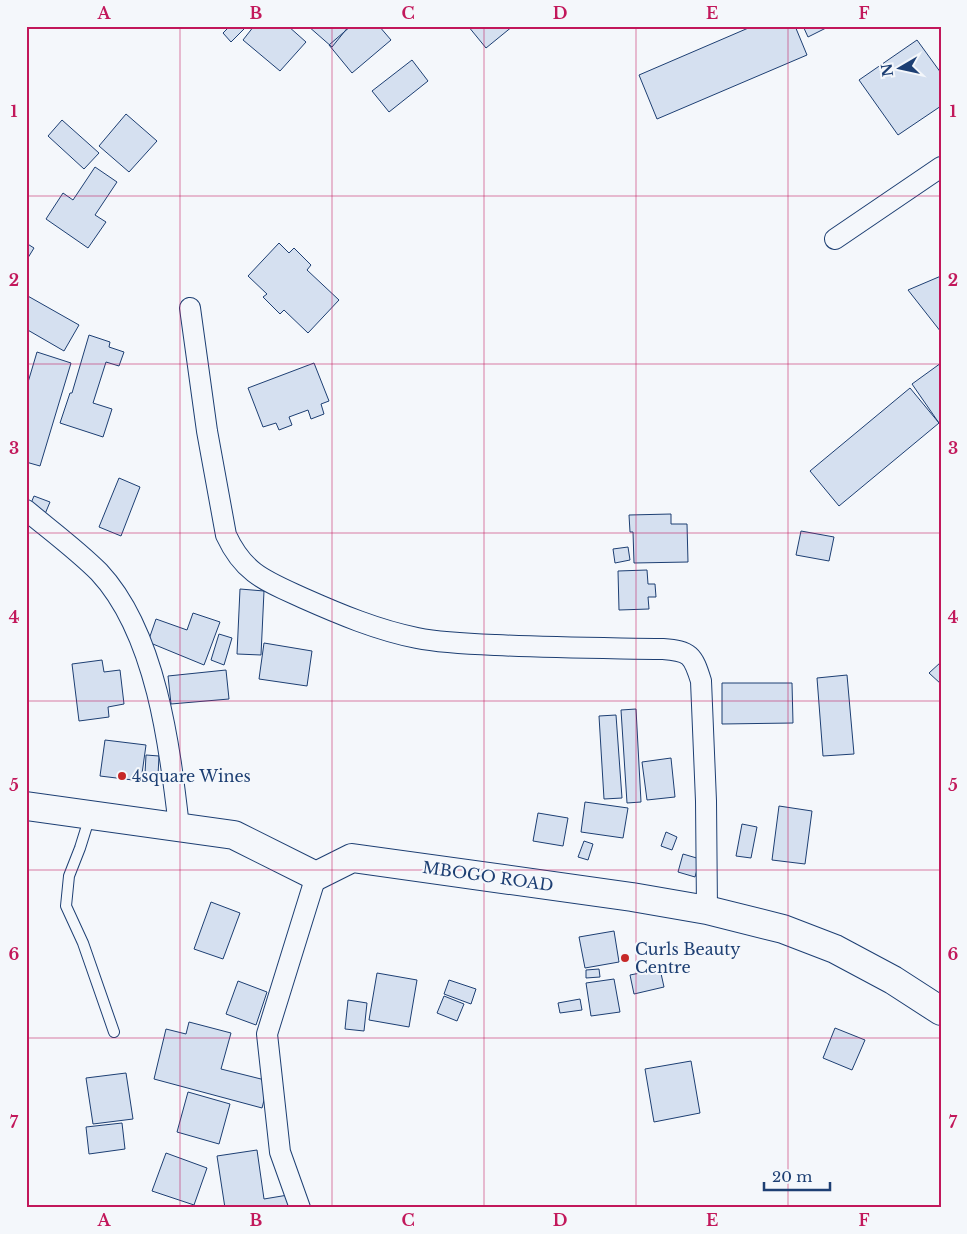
<svg xmlns="http://www.w3.org/2000/svg" width="967" height="1234" font-family="'Libre Baskerville',serif">
  <style>
    .building { fill: #d5e0f0; stroke: #1d3f73 }
    .lines { fill: none; stroke-linecap: round; stroke-linejoin: round }
    .service-casing { stroke: #1d3f73; stroke-width: 12 }
    .minor-casing { stroke: #1d3f73; stroke-width: 22 }
    .secondary-casing { stroke: #1d3f73; stroke-width: 30 }
    .service { stroke: #f4f7fb; stroke-width: 10 }
    .minor { stroke: #f4f7fb; stroke-width: 20 }
    .secondary { stroke: #f4f7fb; stroke-width: 28 }
    .grid { fill: none; stroke: #c2185b; stroke-width: 1; stroke-opacity: 0.55 }
    .poi-dot { fill: #c62828; stroke: #f4f7fb; stroke-width: 2 }
    .labels { text-anchor: middle; dominant-baseline: central; stroke-width: 4; stroke-linejoin: round; paint-order: stroke }
    .poi-label { font-size: 16px; fill: #1d3f73; stroke: #f4f7fb; text-anchor: start }
    .street-label { font-size: 16px; fill: #1d3f73; stroke: #f4f7fb }
    .neatline { fill: none; stroke: #c2185b; stroke-width: 2 }
    .grid-label { font-size: 16px; text-anchor: middle; font-weight: bold; fill: #c2185b }
  </style>
  <rect width="100%" height="100%" fill="#f4f7fb"/>
  <!-- building -->
  <path class="building" d="M230,26H247L231,42L223,33Z
    M254,26H288L306,42L280,71L243,40Z
    M308,26H349L332,47Z
    M351,26H379L391,40L352,73L329,45Z
    M468,26H513L486,48Z
    M753,26H795L807,55L657,119L639,75Z
    M803,26H830L808,37Z
    M917,40L941,73V106L898,135L859,80Z
    M412,60L428,81L389,112L372,91Z
    M126,114L157,141L129,172L99,146Z
    M62,120L99,153L84,169L48,136Z
    M95,167L117,182L95,215L106,222L88,248L46,219L63,193L73,200Z
    M26,243L34,248L26,261Z
    M279,243L289,253L294,248L311,265L307,270L339,300L308,333L284,310L280,314L263,297L267,294L248,276Z
    M941,276V332L908,290Z
    M26,295L79,325L64,351L26,329Z
    M89,335L110,342L109,347L124,352L119,366L106,362L93,403L112,409L103,437L60,423L70,393H72Z
    M37,352L71,363L40,466L26,462V389Z
    M314,363L329,401L321,404L324,414L311,419L308,410L289,417L292,425L279,430L276,423L263,427L248,388Z
    M941,363V421L939,423L912,384Z
    M910,388L939,423L839,506L810,471Z
    M119,478L140,487L121,536L99,527Z
    M34,496L50,502L45,514L29,508Z
    M671,514V524H687L688,562L634,563L633,532H630L629,515Z
    M801,531L834,537L829,561L796,555Z
    M628,547L630,560L615,563L613,549Z
    M647,570L648,584H655L656,597H648L649,609L619,610L618,571Z
    M240,589L264,591L261,655L237,654Z
    M193,613L220,622L204,665L148,642L156,619L187,630Z
    M219,634L232,638L224,665L211,660Z
    M264,643L312,651L307,686L259,679Z
    M102,660L104,672L120,670L124,704L108,707L109,717L79,721L72,664Z
    M941,662V684L929,673Z
    M226,670L229,699L171,704L168,676Z
    M847,675L854,754L823,756L817,678Z
    M722,683H792L793,723L722,724Z
    M636,709L641,802L627,803L621,710Z
    M616,715L622,798L604,799L599,716Z
    M105,740L146,745L141,781L100,776Z
    M146,755L159,756L158,775L145,774Z
    M671,758L675,797L647,800L642,762Z
    M585,802L628,808L623,838L581,832Z
    M779,806L812,811L805,864L772,860Z
    M538,813L568,818L563,846L533,841Z
    M742,824L757,827L751,858L736,856Z
    M666,832L677,837L672,850L661,846Z
    M584,841L593,844L588,860L578,857Z
    M683,854L700,859L695,877L678,872Z
    M211,902L240,913L223,959L194,949Z
    M614,931L619,962L585,968L579,937Z
    M599,969L600,977L586,978V970Z
    M660,969L664,987L634,994L630,975Z
    M377,973L417,980L409,1027L369,1020Z
    M614,979L620,1012L591,1016L586,983Z
    M449,980L476,989L471,1004L444,994Z
    M238,981L267,992L256,1025L226,1014Z
    M444,996L464,1004L457,1021L437,1013Z
    M580,999L582,1010L560,1013L558,1003Z
    M348,1000L367,1003L364,1031L345,1029Z
    M189,1022L231,1033L221,1069L269,1081L262,1108L154,1079L166,1029L186,1034Z
    M835,1028L865,1040L852,1070L823,1058Z
    M691,1061L700,1113L654,1122L645,1069Z
    M126,1073L133,1119L93,1124L86,1078Z
    M188,1092L230,1104L219,1144L177,1132Z
    M122,1123L125,1149L89,1154L86,1127Z
    M257,1150L264,1199L288,1195L289,1208H225L217,1156Z
    M166,1153L207,1168L194,1205L152,1191Z"/>
  <g class="lines">
    <!-- service casing -->
    <g class="service-casing">
      <path id="service" d="M90,816L80,848L69,876L66,906L83,943L114,1032"/>
    </g>
    <!-- minor casing -->
    <g class="minor-casing">
      <path id="minor" d="M835,239L941,167
        M190,308L207,431L226,535C244,574 266,581 303,598C339,614 377,630 417,638C442,643 470,644 496,645C551,648 607,648 663,649C690,651 693,655 701,681L706,801L707,910
        M26,510C50,530 77,550 99,572C156,633 170,747 179,827
        M300,1208L280,1152L267,1034L316,876"/>
    </g>
    <!-- secondary casing -->
    <g class="secondary-casing">
      <path id="secondary" d="M26,806L234,835L316,876L352,858L632,897L707,910L783,929L835,949L893,980L941,1011"/>
    </g>
    <!-- service -->
    <use href="#service" class="service"/>
    <!-- minor -->
    <use href="#minor" class="minor"/>
    <!-- secondary -->
    <use href="#secondary" class="secondary"/>
  </g>
  <!-- grid -->
  <path class="grid" d="M180,26V1208M332,26V1208M484,26V1208M636,26V1208M788,26V1208M26,196H941M26,364H941M26,533H941M26,701H941M26,870H941M26,1038H941"/>
  <!-- markers -->
  <g class="poi-dot">
    <circle cx="122" cy="776" r="5"/>
    <circle cx="625" cy="958" r="5"/>
  </g>
  <g class="labels">
    <!-- poi labels -->
    <g class="poi-label">
      <text x="132" y="776">4square Wines</text>
      <text x="635" y="949">Curls Beauty<tspan x="635" dy="18">Centre</tspan></text>
    </g>
    <!-- street labels -->
    <g class="street-label">
      <text transform="translate(488 876) rotate(8)">MBOGO ROAD</text>
    </g>
  </g>
  <!-- border -->
  <rect width="967" height="1234" fill="none" stroke="#f4f7fb" stroke-width="55"/>
  <!-- north arrow -->
  <g transform="translate(900 68) rotate(261)" stroke="#f4f7fb" stroke-width="4" paint-order="stroke">
  <path d="M0-4L9 19L0 12L-9 19Z" fill="#1d3f73"/>
  <text y="-8" font-size="14" font-weight="bold" text-anchor="middle" fill="#1d3f73">N</text>
  </g>
  <!-- scale -->
  <path d="M764 1182v8h66v-8" fill="none" stroke="#1d3f73" stroke-width="2.5"/>
  <text x="772" y="1182" font-size="15" fill="#1d3f73" stroke="#f4f7fb" stroke-width="4" paint-order="stroke">20 m</text>
  <rect x="28" y="28" width="912" height="1178" class="neatline"/>
  <g class="grid-label">
    <text x="104" y="19">A</text>
    <text x="256" y="19">B</text>
    <text x="408" y="19">C</text>
    <text x="560" y="19">D</text>
    <text x="712" y="19">E</text>
    <text x="864" y="19">F</text>
    <text x="14" y="117">1</text>
    <text x="953" y="117">1</text>
    <text x="14" y="286">2</text>
    <text x="953" y="286">2</text>
    <text x="14" y="454">3</text>
    <text x="953" y="454">3</text>
    <text x="14" y="623">4</text>
    <text x="953" y="623">4</text>
    <text x="14" y="791">5</text>
    <text x="953" y="791">5</text>
    <text x="14" y="960">6</text>
    <text x="953" y="960">6</text>
    <text x="14" y="1128">7</text>
    <text x="953" y="1128">7</text>
    <text x="104" y="1226">A</text>
    <text x="256" y="1226">B</text>
    <text x="408" y="1226">C</text>
    <text x="560" y="1226">D</text>
    <text x="712" y="1226">E</text>
    <text x="864" y="1226">F</text>
  </g>
</svg>
